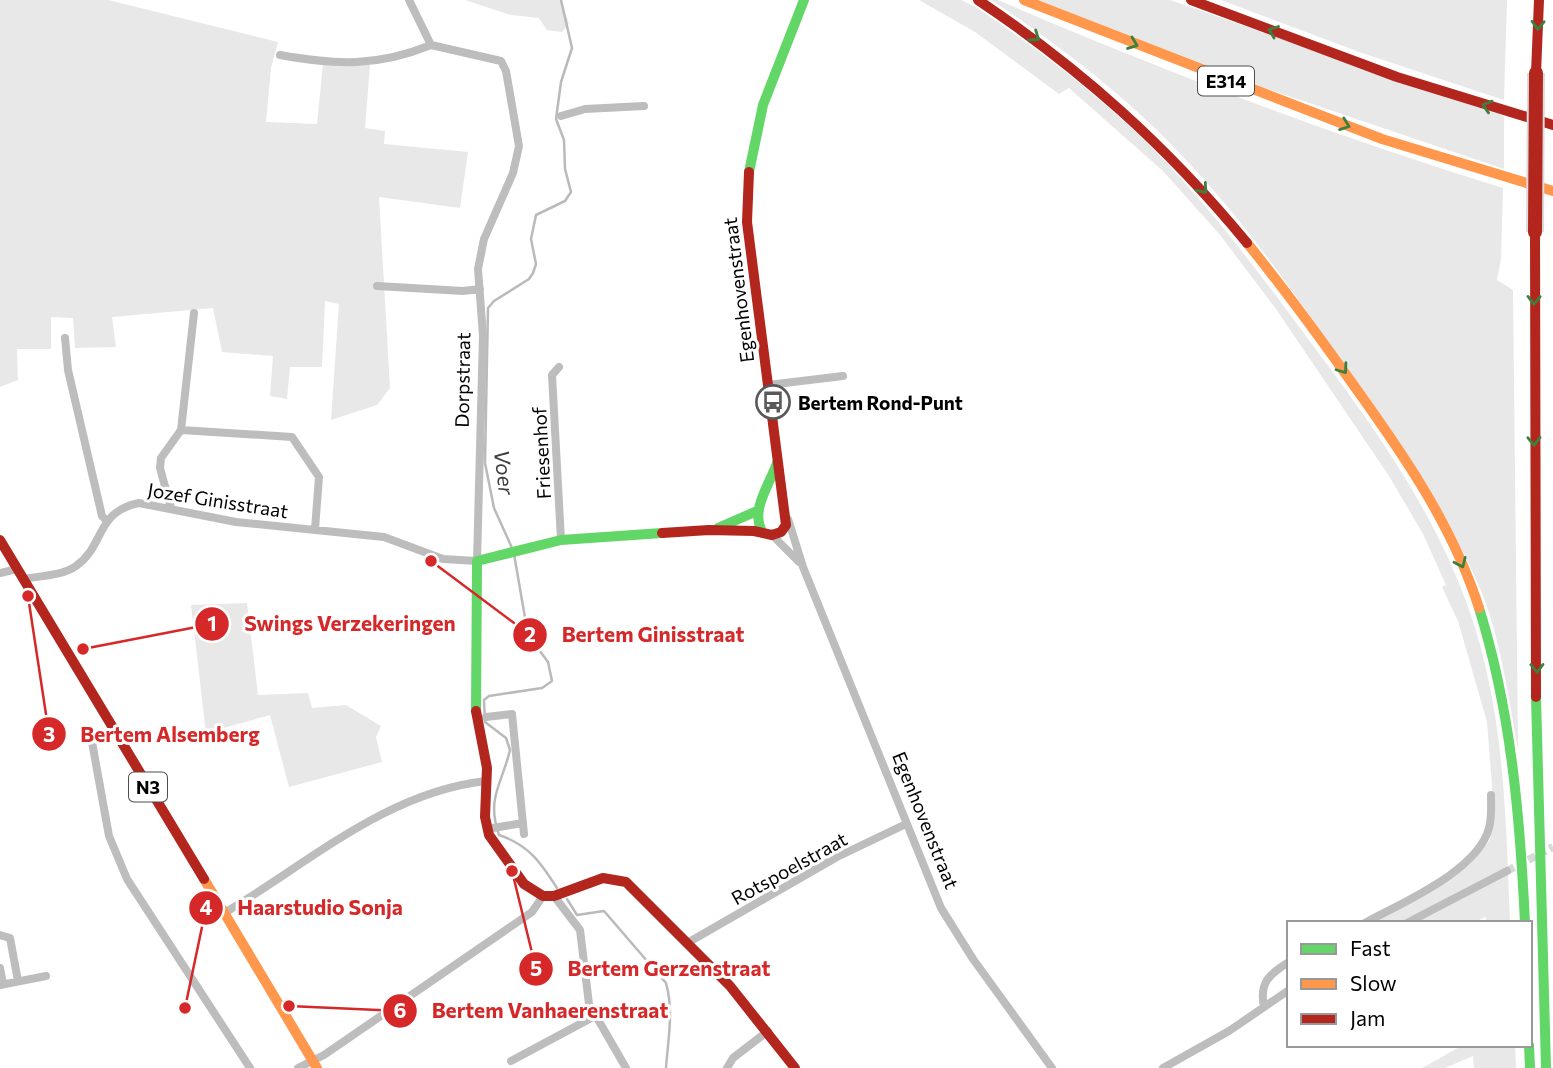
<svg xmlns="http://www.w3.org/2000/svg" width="1553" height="1068" font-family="Commissioner,sans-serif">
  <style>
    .green { fill: #e8e8e8 }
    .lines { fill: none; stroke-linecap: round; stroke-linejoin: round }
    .stream { stroke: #bababa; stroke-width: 2.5 }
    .street-tunnel { stroke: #d9d9d9; stroke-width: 8; stroke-dasharray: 8 4; stroke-linecap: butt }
    .street { stroke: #bdbdbd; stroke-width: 8 }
    .fast { stroke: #63d668; stroke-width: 10 }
    .slow { stroke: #ff974d; stroke-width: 10 }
    .jam { stroke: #b3261e; stroke-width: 10 }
    .jam-bridge-casing { stroke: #dbdbdb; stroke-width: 18; stroke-linecap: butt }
    .jam-bridge { stroke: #b3261e; stroke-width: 14 }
    .oneway { stroke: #3b803e }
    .labels { text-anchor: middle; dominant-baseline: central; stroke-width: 6; stroke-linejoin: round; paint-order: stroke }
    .shield { fill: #fff; stroke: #4c4c4c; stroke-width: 2 }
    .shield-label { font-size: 18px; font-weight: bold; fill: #000 }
    .street-label { font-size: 19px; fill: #000; stroke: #fff }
    .poi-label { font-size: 19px; font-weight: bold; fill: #000; stroke: #fff; text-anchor: start }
    .water-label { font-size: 21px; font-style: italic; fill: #3e3e3e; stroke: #fff }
    .leader { fill: none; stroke: #d62828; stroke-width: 2.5 }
    .callout-dot { fill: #d62828; stroke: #fff; stroke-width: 2.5 }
    .mark-label { font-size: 21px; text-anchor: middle; font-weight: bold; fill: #fff }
    .callout-label { font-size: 21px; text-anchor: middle; font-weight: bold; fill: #d62828; stroke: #fff; stroke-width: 6; stroke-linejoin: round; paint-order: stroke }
  </style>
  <rect width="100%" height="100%" fill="#fff"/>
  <!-- green -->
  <path class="green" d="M0,0H108L278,42L271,68L266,122L317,124L323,64L370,65L365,128L385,131L384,144L468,152L460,208L379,197L390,388L377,405L331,420L339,304L325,301L322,367H290L287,399L270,396L273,356L222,352L213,308L112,317L116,347L75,348L73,318L51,317V349H17L18,380L0,387Z
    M465,0H561L569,24L562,32L547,30L539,18L511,15Z
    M919,0H961L974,6C1034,46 1092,90 1144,140C1209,204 1263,278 1317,351C1382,438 1444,526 1476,631C1505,727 1506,823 1510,923H1486V917L1472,923H1356L1469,865L1490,840L1494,811L1487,722L1458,621L1442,587L1446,585L1423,534L1389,476L1276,309L1220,235L1163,171L1069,88L1059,94L975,32Z
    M991,0H998C1163,71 1331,135 1503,188L1501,259L1497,280L1513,290L1518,748C1508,696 1501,642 1482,593C1452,520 1407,458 1363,393C1297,296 1229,196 1142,116C1095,73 1044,35 991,0Z
    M1037,0H1170L1504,116V169L1262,87Z
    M1221,0H1507L1504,100L1362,53Z
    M247,603L258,695L308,693L312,708L346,705L381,726L376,737L382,762L289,787L270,715L206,733L191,605Z
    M1463,1045H1515L1516,1068H1474L1473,1056L1445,1068H1422Z"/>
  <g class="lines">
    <!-- stream -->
    <path class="stream" d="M512,548L494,508L485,463L488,308L494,301L529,279L533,273L536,264L531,239L536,215L565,201L571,192L565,169L564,140L556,119L561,82L572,48L561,0
      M514,554L528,635L548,662L552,681L542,688L489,696L484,700L485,722L506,738L510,750C502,784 486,798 499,835C529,845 541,863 557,888
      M567,899L577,915L604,911L666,983C674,1011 668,1039 666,1068"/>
    <!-- street-tunnel -->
    <path class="street-tunnel" d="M1507,871L1553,847"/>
    <!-- street -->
    <path class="street" d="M409,0L431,45
      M280,55C336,65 377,67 431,45
      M561,116L585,109L644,106
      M377,286L463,291L480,289
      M65,338L68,370L102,516L106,520
      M559,367L552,375L561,540
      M768,385L843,376
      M181,430L292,437L319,477L315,529
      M171,508L160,468L161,458L181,430L194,313
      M788,519L803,567L941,908L973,959L1052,1068
      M772,535L799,562
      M0,573L17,569
      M23,579C40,576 62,576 76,566C105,546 95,512 139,503L236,522L384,537L443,559L477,561L483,336L478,269L484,239L513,173L519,146L506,71L501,61L431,45
      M486,717L512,714L524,834
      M92,742L109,836L127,879L250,1068
      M487,829L523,823
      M554,896L580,930L589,1004L626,1068
      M224,913C308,864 386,792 486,781
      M1365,923C1401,903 1478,871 1489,828C1492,818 1491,805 1491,795
      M1407,923L1507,871
      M0,935L10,938L18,981
      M689,942L837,857L906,824
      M0,968L3,984
      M0,985L46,976
      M1264,1007C1259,983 1269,974 1289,962
      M511,1061L595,1016
      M298,1068L324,1055L532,912L543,896
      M727,1068L733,1058L768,1031
      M1163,1068L1229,1031L1289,990"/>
    <!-- fast -->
    <path class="fast" d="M749,172L763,105L804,0
      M718,528L757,511
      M763,533C749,511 770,484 777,463
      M1479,608C1511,711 1520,816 1525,923
      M1536,697L1546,1068
      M476,711L477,561L561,540L662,533
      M1529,1045L1530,1068"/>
    <!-- slow -->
    <path class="slow" d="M1024,0L1382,139L1553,191
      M1247,243C1282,286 1315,331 1347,376C1399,448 1452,523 1479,608
      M204,879L317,1068"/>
    <!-- jam -->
    <path class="jam" d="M978,0C1082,70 1167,146 1247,243
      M1191,0L1397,77L1553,125
      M1536,73L1539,0
      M1535,232L1536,697
      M662,533L709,530L754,531L772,535L781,532L786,525L747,222L749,172
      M0,540L204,879
      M476,711L487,768L485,817L489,835L524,884L543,896H554L603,878L626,882L730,986L795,1068"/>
    <!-- jam-bridge casing -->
    <g class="jam-bridge-casing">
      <path id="jam-bridge" d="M1535,232L1536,73"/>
    </g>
    <!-- jam-bridge -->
    <use href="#jam-bridge" class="jam-bridge"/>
  </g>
  <!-- one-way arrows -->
  <defs><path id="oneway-chevron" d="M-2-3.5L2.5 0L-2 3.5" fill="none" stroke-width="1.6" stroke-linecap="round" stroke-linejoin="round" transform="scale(1.75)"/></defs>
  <g class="oneway">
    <use href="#oneway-chevron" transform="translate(1538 25) rotate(92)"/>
    <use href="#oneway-chevron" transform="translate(1273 31) rotate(-159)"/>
    <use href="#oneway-chevron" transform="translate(1035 37) rotate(35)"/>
    <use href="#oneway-chevron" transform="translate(1133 44) rotate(21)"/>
    <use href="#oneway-chevron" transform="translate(1487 106) rotate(-163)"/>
    <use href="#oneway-chevron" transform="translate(1345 125) rotate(20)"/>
    <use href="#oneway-chevron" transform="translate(1203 189) rotate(49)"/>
    <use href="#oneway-chevron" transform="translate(1534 300) rotate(91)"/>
    <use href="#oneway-chevron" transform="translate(1343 369) rotate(54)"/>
    <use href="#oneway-chevron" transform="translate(1534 441) rotate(89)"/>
    <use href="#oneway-chevron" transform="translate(1461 563) rotate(66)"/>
    <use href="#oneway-chevron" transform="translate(1537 668) rotate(89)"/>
  </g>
  <!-- icons -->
  <defs>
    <g id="bus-ring" transform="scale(1.75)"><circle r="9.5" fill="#fff" stroke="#595959" stroke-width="1.5"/><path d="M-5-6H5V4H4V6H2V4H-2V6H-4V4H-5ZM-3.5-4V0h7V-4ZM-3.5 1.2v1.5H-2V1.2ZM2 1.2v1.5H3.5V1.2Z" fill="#595959"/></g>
  </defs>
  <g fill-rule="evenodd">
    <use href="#bus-ring" x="773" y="402"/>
  </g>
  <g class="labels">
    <!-- shield labels -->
    <g class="shield">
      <rect x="1198" y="66.5" width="56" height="29" rx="5"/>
      <rect x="129" y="772.5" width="38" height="29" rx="5"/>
    </g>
    <g class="shield-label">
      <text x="1226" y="81">E314</text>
      <text x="148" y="787">N3</text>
    </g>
    <!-- street labels -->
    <g class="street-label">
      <text transform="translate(738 290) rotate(-97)">Egenhovenstraat</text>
      <text transform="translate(462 380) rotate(-89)">Dorpstraat</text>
      <text transform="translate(541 453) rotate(-93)">Friesenhof</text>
      <text transform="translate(218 500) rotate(9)">Jozef Ginisstraat</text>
      <text transform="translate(926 820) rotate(68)">Egenhovenstraat</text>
      <text transform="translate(789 868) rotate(-29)">Rotspoelstraat</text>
    </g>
    <!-- poi labels -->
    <g class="poi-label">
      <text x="798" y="402">Bertem Rond-Punt</text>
    </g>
    <!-- water labels -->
    <g class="water-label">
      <text transform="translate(505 472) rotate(83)">Voer</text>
    </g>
  </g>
  <!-- callouts -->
  <path class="leader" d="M83 649L212 624M431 561L530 635M28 596L49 734M185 1008L206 908M512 871L536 969M289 1006L400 1011"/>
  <g class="callout-dot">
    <circle cx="83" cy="649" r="7"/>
    <circle cx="431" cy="561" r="7"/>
    <circle cx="28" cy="596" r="7"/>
    <circle cx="185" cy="1008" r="7"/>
    <circle cx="512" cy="871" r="7"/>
    <circle cx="289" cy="1006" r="7"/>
    <circle cx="212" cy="624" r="18"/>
    <circle cx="530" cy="635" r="18"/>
    <circle cx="49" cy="734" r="18"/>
    <circle cx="206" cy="908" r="18"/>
    <circle cx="536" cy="969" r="18"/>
    <circle cx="400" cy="1011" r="18"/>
  </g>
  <g class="mark-label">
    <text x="212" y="631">1</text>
    <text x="530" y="642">2</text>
    <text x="49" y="742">3</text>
    <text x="206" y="915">4</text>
    <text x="536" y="976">5</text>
    <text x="400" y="1018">6</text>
  </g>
  <g class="callout-label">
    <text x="350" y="631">Swings Verzekeringen</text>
    <text x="653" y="642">Bertem Ginisstraat</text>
    <text x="170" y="742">Bertem Alsemberg</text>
    <text x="320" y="915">Haarstudio Sonja</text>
    <text x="669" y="976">Bertem Gerzenstraat</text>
    <text x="550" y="1018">Bertem Vanhaerenstraat</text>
  </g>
  <!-- legend -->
  <rect x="1287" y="921" width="245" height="126" fill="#ffffff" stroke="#999999" stroke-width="2"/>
  <rect x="1301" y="944" width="35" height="10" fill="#63d668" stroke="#999999" stroke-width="2"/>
  <text x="1350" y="956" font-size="21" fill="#000000">Fast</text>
  <rect x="1301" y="979" width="35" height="10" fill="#ff974d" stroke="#999999" stroke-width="2"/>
  <text x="1350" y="991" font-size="21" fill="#000000">Slow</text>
  <rect x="1301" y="1014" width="35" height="10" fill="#b3261e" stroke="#999999" stroke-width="2"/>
  <text x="1350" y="1026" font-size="21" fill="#000000">Jam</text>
</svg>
